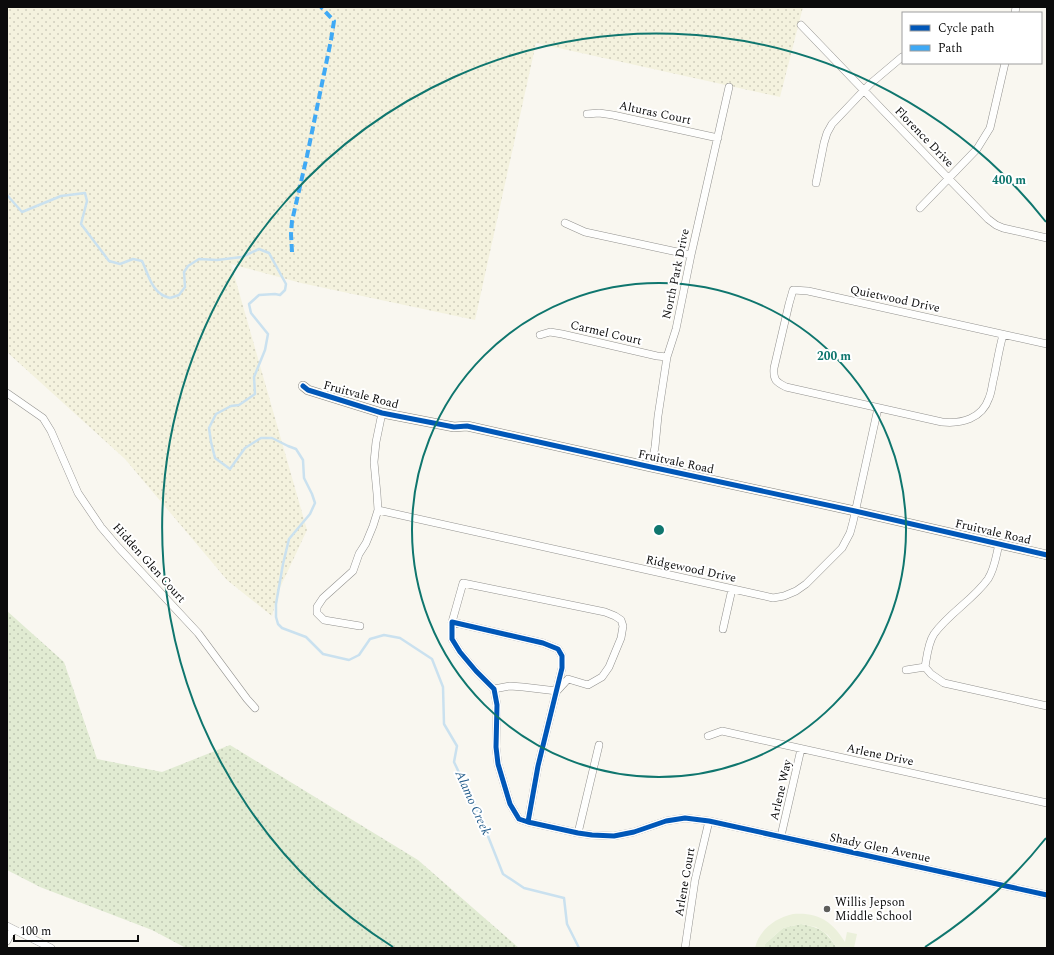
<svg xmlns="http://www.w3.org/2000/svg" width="1054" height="955" font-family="Spectral,serif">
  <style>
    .farmland { fill: url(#farmland-dots) }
    .grass { fill: url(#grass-dots) }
    .pitch { fill: #ebf0db }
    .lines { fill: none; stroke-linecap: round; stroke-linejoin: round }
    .stream { stroke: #cae1ef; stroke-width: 2.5 }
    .street-casing { stroke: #92918e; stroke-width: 8 }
    .secondary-casing { stroke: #898885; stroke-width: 10 }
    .street { stroke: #fefefd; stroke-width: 7 }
    .secondary { stroke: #f3f2e9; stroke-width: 9 }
    .quiet { stroke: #3fa9f5; stroke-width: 4; stroke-dasharray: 8 4; stroke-linecap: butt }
    .cycleway-casing { stroke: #fff; stroke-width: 8 }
    .cycleway { stroke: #0057b8; stroke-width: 5 }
    .ring { fill: none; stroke: #0f766e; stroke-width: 2 }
    .poi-dot { fill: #5e5e5b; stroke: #fff; stroke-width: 1.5 }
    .labels { text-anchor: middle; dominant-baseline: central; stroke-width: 4; stroke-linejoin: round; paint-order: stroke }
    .street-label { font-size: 12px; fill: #0b0b0b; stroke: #fff }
    .poi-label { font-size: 12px; fill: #0b0b0b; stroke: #fff; text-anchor: start }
    .water-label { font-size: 13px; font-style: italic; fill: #255e8c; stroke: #fff }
    .centre { fill: #0f766e; stroke: #fff; stroke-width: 2 }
    .ring-label { font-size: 12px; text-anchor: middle; font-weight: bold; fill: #0f766e; stroke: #fff; stroke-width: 4; stroke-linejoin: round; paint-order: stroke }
  </style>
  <defs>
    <pattern id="farmland-dots" width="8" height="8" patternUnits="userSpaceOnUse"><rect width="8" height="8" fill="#f4f2de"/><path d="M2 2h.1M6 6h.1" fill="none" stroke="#d0cebd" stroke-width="1.8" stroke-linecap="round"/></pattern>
    <pattern id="grass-dots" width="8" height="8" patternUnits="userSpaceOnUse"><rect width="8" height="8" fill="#e1ebd2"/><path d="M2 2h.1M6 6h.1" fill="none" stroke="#c0c8b3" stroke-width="1.8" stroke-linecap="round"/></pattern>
  </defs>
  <rect width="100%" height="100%" fill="#f9f7f0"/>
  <!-- farmland -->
  <path class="farmland" d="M7,7H803L780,97L536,43L475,320L301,283L231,264L307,530L278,592L272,616L227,580L125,459L7,352Z"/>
  <!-- grass -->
  <path class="grass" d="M7,611L64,662L97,759L162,772L230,745L418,860L519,948H186L152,930L40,887L7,870Z
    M801,924C822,928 825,931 837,948H765V944L783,928Z"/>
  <!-- pitch -->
  <path class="pitch" d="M793,914C818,912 832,921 845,942L847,932L857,934L854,948H837L828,935L816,927L801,924L783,928L765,944V948H755C759,930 775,918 793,914Z"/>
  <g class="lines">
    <!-- stream -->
    <path class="stream" d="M7,195L22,212L61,196L85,193L87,201L81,224L109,261L120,264L133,259L142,261C147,271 151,288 161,294C163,296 167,297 170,298L179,295L185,287L184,272L188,266L199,259L217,260L242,257L259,249L269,253L286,284L285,290L280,295L275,294L259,295L249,304L251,313L268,334L265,350L254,377L255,394L239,405L231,406L216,414L209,428L211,442L215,458L230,469L245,448L261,438H272L288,446L296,449L303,460L304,478L312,494L315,503L310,514L289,539L283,564L276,604V617L278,624L282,628L306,637L323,654L349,660L359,655L370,639L384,635L400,638L432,659L443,687L444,724L457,746L454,762L482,821L503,874L524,888L564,898L567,924L579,948"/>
    <!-- street casing -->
    <g class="street-casing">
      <path id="street" d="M1015,13L1016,7
        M801,25L949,179L988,219L996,225L1003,228L1047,238
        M587,114L599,113L613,115L718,138
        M816,183L824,143L827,133L832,124L870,84L902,57
        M920,208L977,149L990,128L1005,63
        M565,223L585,232L691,255
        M540,335L550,332L562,334L657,356L667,357
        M1003,335C999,349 997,363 994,377C992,384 992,391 989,398C982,419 961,424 942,422L786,387C776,382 773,380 774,368L789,304L793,290L808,291L1047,344
        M7,393L43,418L51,431L78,493L101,527L118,547L198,633L247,699L255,708
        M651,467L655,447L658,416L667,357L676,329L691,255L729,87
        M378,510L760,595L773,598L784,596L796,591L806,584L842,548L850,533L853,522L878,408
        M999,544C996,556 995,568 988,579C973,600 949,613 934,634C928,643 927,656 925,667L931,674L944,683L1047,706
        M452,622L463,583L605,612L615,616L621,620L623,626L621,638L609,667L602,677L588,685L568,679L557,691L523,687L510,686L494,689
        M360,626L324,620L317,613V607L323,598L353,571L359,554L366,543L373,526L378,510L377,494L374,462L376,442L382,413
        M723,629L732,589
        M906,670L925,667
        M708,736L722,731L1047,803
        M528,822L538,766L562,668V656L558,649L543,643L452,622V639L460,652L476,671L494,689L497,705L496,747L498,764L510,804L519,819L528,822L578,833L592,835L614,836L634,832L666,821L685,818L709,821L1047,895
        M578,833L599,745
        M781,836L801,749
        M7,926L51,948
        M7,941L13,929
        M685,948L695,880L709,821"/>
    </g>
    <!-- secondary casing -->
    <g class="secondary-casing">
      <path id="secondary" d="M303,386L308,390L382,413L454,427L467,426L651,467L855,511L1047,555"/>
    </g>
    <!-- street -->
    <use href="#street" class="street"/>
    <!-- secondary -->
    <use href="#secondary" class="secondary"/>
    <!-- quiet -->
    <path class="quiet" d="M292,252L291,234L292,221L307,156L331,40L334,21L321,7"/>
    <!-- cycleway casing -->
    <g class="cycleway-casing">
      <path id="cycleway" d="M303,386L308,390L382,413L454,427L467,426L651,467L855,511L1047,555
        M528,822L538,766L562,668V656L558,649L543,643L452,622V639L460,652L476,671L494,689L497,705L496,747L498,764L510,804L519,819L528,822L578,833L592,835L614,836L634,832L666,821L685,818L709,821L1047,895"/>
    </g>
    <!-- cycleway -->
    <use href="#cycleway" class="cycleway"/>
  </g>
  <!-- distance rings -->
  <g class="ring">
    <circle cx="659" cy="530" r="247"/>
    <path d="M1046 838A495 495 0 0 1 925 947M393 947A495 495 0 1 1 1046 222"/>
  </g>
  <!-- markers -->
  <circle class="poi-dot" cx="827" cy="909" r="4"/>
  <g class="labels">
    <!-- street labels -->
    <g class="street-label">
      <text transform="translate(655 113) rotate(12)">Alturas Court</text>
      <text transform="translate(924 137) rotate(46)">Florence Drive</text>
      <text transform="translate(676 274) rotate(-78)">North Park Drive</text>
      <text transform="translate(895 299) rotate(12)">Quietwood Drive</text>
      <text transform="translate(606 333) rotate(13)">Carmel Court</text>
      <text transform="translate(361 395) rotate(15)">Fruitvale Road</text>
      <text transform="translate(676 462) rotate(12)">Fruitvale Road</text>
      <text transform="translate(993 532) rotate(13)">Fruitvale Road</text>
      <text transform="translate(149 563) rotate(48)">Hidden Glen Court</text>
      <text transform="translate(691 569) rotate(12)">Ridgewood Drive</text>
      <text transform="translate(880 755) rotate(12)">Arlene Drive</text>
      <text transform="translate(781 790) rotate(-77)">Arlene Way</text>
      <text transform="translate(880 848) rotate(12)">Shady Glen Avenue</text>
      <text transform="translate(685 882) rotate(-80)">Arlene Court</text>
    </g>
    <!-- poi labels -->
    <g class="poi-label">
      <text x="835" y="902">Willis Jepson<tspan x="835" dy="14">Middle School</tspan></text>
    </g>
    <!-- water labels -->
    <g class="water-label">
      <text transform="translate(473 803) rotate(66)">Alamo Creek</text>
    </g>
  </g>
  <circle cx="659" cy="530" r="6" class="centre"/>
  <g class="ring-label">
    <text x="1009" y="184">400 m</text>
    <text x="834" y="360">200 m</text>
  </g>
  <!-- border -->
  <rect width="1054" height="955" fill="none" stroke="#0b0b0b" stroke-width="16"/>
  <!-- legend -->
  <rect x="902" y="12" width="140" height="52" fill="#ffffff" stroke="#9d9d9d"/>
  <rect x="910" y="25" width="20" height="6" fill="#0057b8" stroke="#9d9d9d"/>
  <text x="938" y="32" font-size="12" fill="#0b0b0b">Cycle path</text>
  <rect x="910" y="45" width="20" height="6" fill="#3fa9f5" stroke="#9d9d9d"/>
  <text x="938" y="52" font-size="12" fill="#0b0b0b">Path</text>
  <!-- scale -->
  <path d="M14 935v6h124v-6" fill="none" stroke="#0b0b0b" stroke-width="2"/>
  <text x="20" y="935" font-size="12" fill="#0b0b0b" stroke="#ffffff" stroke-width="3" paint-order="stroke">100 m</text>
</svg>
